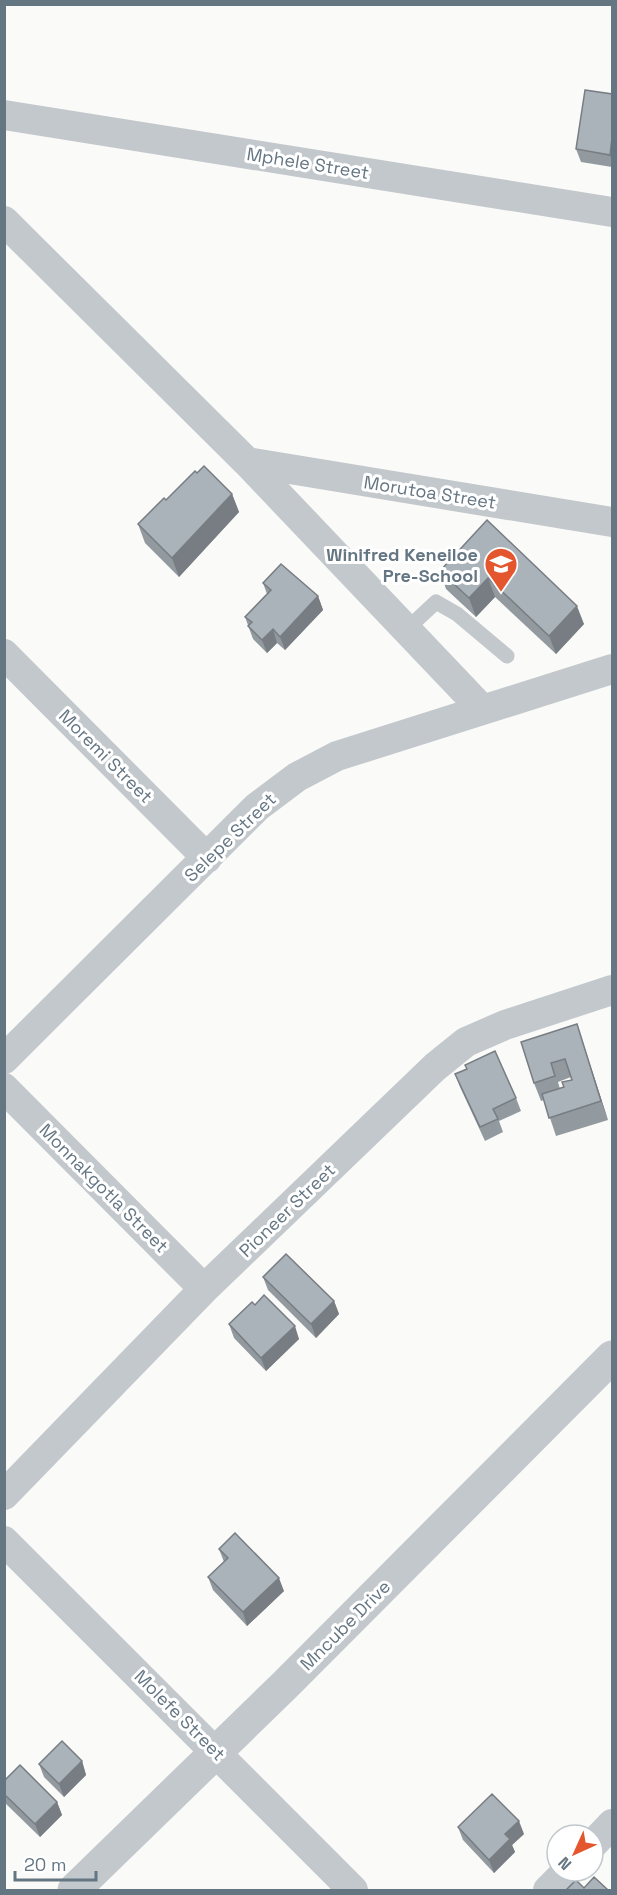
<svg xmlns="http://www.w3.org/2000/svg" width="617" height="1895" font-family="'Space Grotesk',sans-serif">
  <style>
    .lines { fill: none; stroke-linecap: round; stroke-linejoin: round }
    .service { stroke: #c3c8cc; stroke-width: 15 }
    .minor { stroke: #c3c8cc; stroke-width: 30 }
    .tertiary { stroke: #c3c8cc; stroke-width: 33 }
    .wall { fill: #929a9f; fill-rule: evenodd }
    .shaded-wall { fill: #777d82 }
    .building { fill: #aab3b9; stroke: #777d82; stroke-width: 1.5 }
    .labels { text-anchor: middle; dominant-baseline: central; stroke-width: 6; stroke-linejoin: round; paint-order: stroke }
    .street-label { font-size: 18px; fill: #657683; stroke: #fff }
    .poi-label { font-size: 18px; font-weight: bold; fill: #657683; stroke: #fff; text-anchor: end }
  </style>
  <rect width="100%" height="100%" fill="#fafaf8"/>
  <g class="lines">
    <!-- service -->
    <path class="service" d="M406,630L436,602L457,614L507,656"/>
    <!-- minor -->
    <path class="minor" d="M4,115L612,212
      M4,221L247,462L482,709
      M247,462L612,522
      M4,654L207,858
      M4,1059L257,807L297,777L337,756L612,669
      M4,1088L204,1289
      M4,1495L204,1289L435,1067L466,1042L505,1025L612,990
      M4,1541L353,1890
      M593,1844L612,1824
      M548,1890L567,1871"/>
    <!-- tertiary -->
    <path class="tertiary" d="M74,1890L285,1685L612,1357"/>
  </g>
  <!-- wall -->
  <path class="wall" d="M612,94V167L581,162L576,149Z
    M197,473L232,494L239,512L179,577L145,543L138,524Z
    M487,520L584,624L556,654L495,597L476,617L446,589L440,571Z
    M263,583L318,596L323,610L285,650L277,643L267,653L253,639L245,617L267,594Z
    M577,1024L608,1120L556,1136L544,1100L541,1101L534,1083ZM571,1077L572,1080L564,1087L560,1089L558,1082Z
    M466,1069L516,1098L521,1111L499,1121L503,1132L485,1141L460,1087L455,1074Z
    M263,1277L334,1301L339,1314L316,1338L268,1290Z
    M255,1305L299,1339L266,1371L234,1338L229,1324Z
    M219,1549L284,1591L247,1626L213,1590L208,1577L224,1562Z
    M82,1761L86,1775L64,1797L44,1777L39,1764Z
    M4,1781L57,1802L62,1815L40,1837L4,1802Z
    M458,1827L524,1834L512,1845L515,1852L494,1873L463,1840Z"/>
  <!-- shaded-wall -->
  <path class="shaded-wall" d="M612,138V162L610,155Z
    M232,494L239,512L179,577L172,558Z
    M488,578L495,597L476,617L469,598Z
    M318,596L323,610L285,650L280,637Z
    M577,606L584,624L556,654L549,636Z
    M273,629L277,643L267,653L262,640Z
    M577,1024L583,1043L608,1120L601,1101Z
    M334,1301L339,1314L316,1338L311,1324Z
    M295,1326L299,1339L266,1371L261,1358Z
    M279,1578L284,1591L247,1626L243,1612Z
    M82,1761L86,1775L64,1797L59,1784Z
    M57,1802L62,1815L40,1837L35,1824Z
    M519,1821L524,1834L512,1845L515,1852L494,1873L489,1860L505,1834Z"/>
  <!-- building -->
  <path class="building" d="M585,90L612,94V138L610,155L576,149Z
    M204,466L232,494L172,558L138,524L164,498L166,500L195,471L197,473Z
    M487,520L577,606L549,636L488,578L469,598L440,571Z
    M281,564L318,596L280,637L273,629L262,640L248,626L252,622L245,617L271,590L263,583Z
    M577,1024L601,1101L549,1118L542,1094L564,1087L562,1082L572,1080L565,1059L551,1063L555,1076L534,1083L521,1042Z
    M495,1051L516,1098L493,1109L498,1119L480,1127L455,1074L467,1069L465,1065Z
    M286,1254L334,1301L311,1324L263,1277Z
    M264,1295L295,1326L261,1358L229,1324L252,1302L255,1305Z
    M235,1533L279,1578L243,1612L208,1577L228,1558L219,1549Z
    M62,1741L82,1761L59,1784L39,1764Z
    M20,1765L57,1802L35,1824L4,1794V1781Z
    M492,1794L519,1821L505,1834L510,1839L489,1860L458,1827Z
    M594,1877L608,1890H566L576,1880L584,1888Z"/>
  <!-- icons -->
  <defs>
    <g id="school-pin" transform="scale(1.725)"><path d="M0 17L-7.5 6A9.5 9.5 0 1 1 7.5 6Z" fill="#e4572e" stroke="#fff"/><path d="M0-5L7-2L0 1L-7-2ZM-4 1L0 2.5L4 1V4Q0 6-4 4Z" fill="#fff"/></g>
  </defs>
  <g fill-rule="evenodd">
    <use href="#school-pin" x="501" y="564"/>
  </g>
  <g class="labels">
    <!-- street labels -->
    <g class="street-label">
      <text transform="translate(308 163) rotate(9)">Mphele Street</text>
      <text transform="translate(430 492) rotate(9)">Morutoa Street</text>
      <text transform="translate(106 756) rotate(45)">Moremi Street</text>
      <text transform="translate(230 837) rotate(-44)">Selepe Street</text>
      <text transform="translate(104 1188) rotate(45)">Monnakgotla Street</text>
      <text transform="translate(287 1210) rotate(-44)">Pioneer Street</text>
      <text transform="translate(345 1625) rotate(-45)">Mncube Drive</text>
      <text transform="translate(180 1715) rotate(45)">Molefe Street</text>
    </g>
    <!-- poi labels -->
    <g class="poi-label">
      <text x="478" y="554">Winifred Keneiloe<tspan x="478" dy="21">Pre-School</tspan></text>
    </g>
  </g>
  <!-- border -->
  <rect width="617" height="1895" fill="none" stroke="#657683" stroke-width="12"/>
  <!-- north arrow -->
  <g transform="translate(575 1853) rotate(225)"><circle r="28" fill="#ffffff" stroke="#c1c8cd" stroke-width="1.5"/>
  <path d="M0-4.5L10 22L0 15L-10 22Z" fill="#e4572e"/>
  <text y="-9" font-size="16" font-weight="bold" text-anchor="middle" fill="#657683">N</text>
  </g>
  <!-- scale -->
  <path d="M15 1871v9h81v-9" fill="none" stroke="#657683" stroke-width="3"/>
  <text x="24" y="1871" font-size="18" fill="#657683" stroke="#ffffff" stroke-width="4.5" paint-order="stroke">20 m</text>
</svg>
